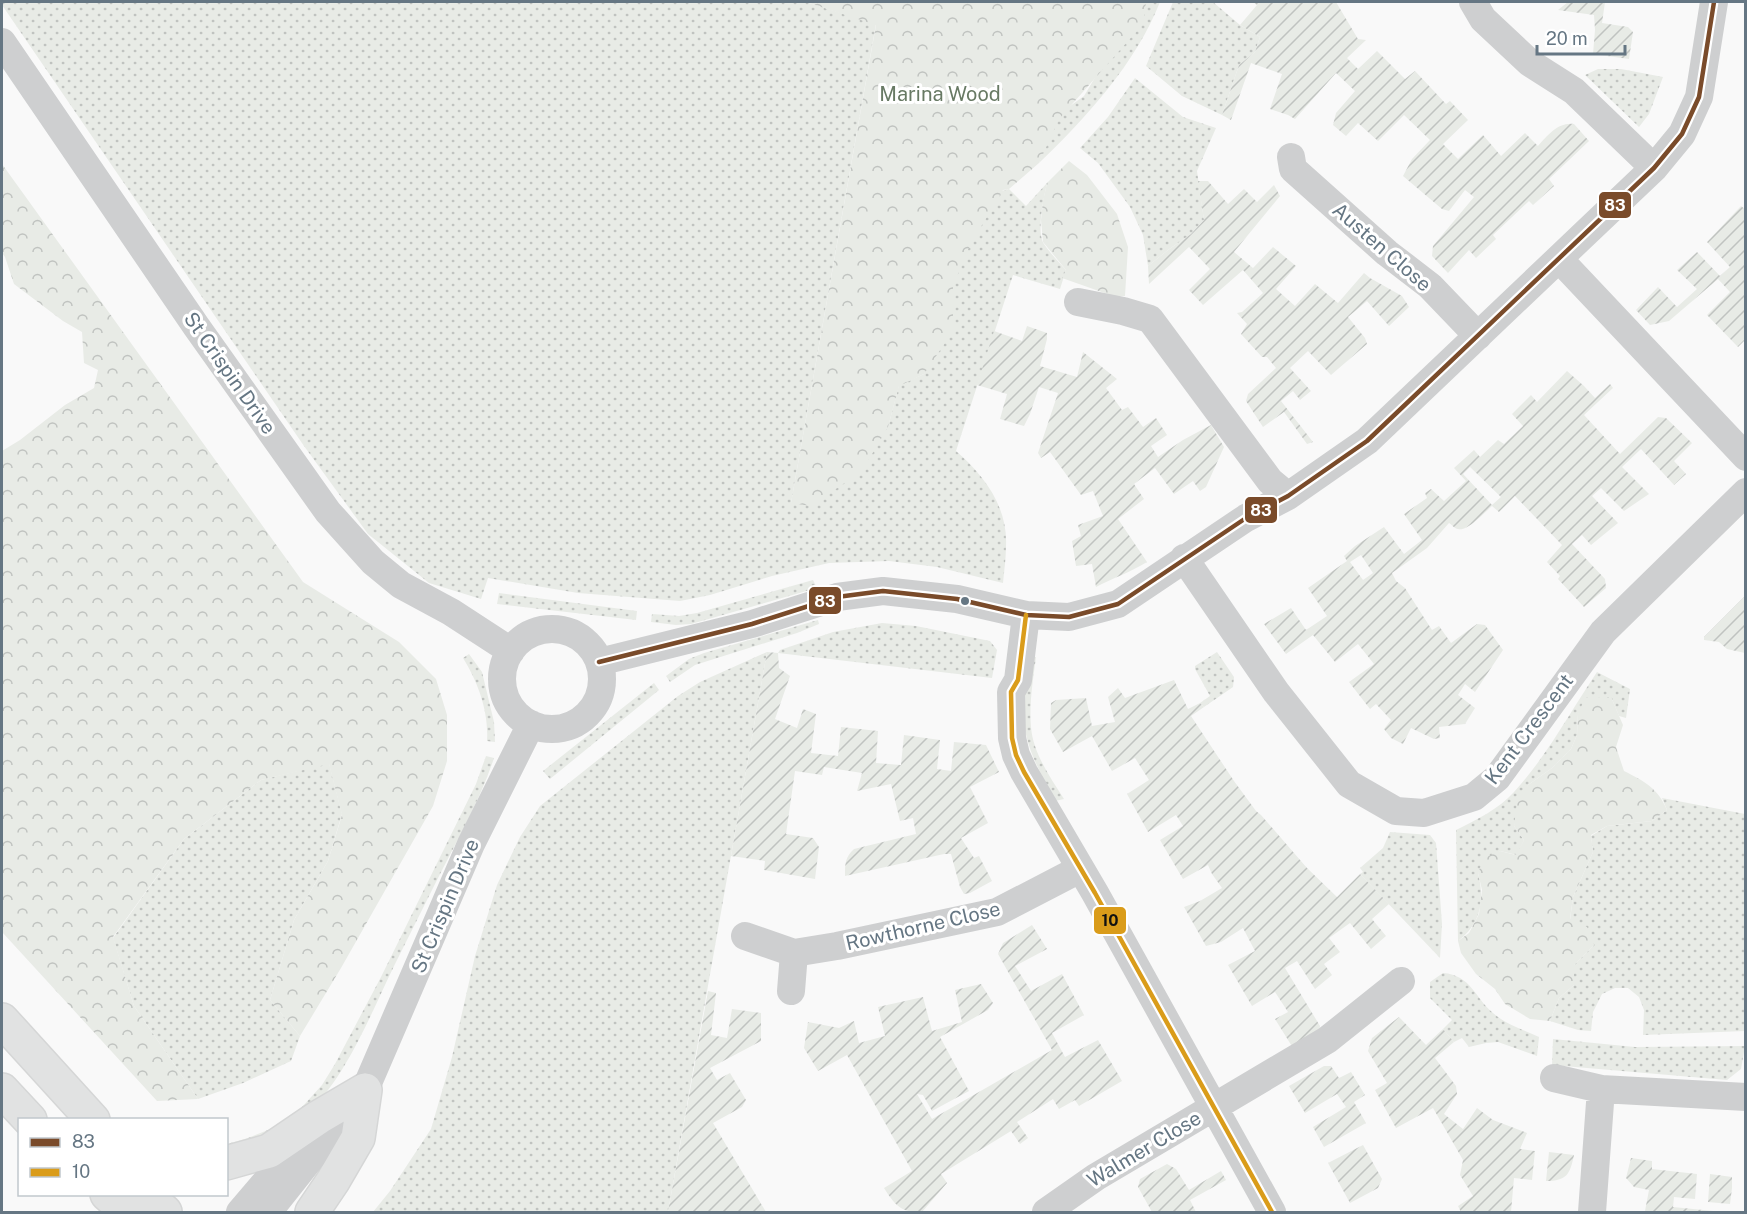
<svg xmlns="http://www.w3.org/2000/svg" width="1747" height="1214" font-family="'Public Sans',sans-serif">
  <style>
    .grass { fill: url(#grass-dots) }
    .forest { fill: url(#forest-crowns) }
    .garden { fill: url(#garden-furrows); fill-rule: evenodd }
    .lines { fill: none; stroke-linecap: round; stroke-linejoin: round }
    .trunk-casing { stroke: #d5d6d6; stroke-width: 36 }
    .minor { stroke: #cecfd0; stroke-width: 28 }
    .trunk { stroke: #e1e2e2; stroke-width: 33 }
    .bus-1-casing { stroke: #fff; stroke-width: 9 }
    .bus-2-casing { stroke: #fff; stroke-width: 9 }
    .bus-1 { stroke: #7a4b2a; stroke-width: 4.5 }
    .bus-2 { stroke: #da9c1a; stroke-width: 4.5 }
    .bus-dot { fill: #657683; stroke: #fff; stroke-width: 2 }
    .labels { text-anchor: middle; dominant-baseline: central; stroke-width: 6; stroke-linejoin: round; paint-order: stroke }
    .park-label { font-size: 20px; fill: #687a64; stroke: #fff }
    .street-label { font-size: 20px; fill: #657683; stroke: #fff }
    .line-badge { stroke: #fff; stroke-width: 2 }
    .badge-label { font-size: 16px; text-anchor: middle; font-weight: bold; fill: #fff }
    .pale-badge-label { font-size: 16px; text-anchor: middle; font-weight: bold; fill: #111 }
  </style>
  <defs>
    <pattern id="grass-dots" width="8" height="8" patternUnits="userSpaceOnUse" patternTransform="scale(1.5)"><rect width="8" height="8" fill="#e8ebe6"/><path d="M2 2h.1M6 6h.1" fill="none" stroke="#c0c3c0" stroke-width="1.8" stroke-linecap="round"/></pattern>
    <pattern id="forest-crowns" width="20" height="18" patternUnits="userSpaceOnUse" patternTransform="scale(1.5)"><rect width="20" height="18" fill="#e8ebe6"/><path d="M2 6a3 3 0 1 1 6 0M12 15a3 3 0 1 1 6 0" fill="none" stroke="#c0c3c0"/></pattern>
    <pattern id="garden-furrows" width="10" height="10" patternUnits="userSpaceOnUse" patternTransform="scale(1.5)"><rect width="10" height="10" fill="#e8ebe6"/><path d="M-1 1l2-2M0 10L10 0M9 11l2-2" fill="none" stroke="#c0c3c0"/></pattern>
  </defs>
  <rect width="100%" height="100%" fill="#f9f9f9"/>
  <!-- grass -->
  <path class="grass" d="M2,2H806L876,24L791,503L888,427L899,385L924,374L982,196L1009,189L1026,206L1047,183C1044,197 1036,232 1044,244C1050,253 1059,262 1066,270L1060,289L1013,275L956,451C984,475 1008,507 1006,546C1006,559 1004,571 1003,583L937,567L889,561L829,563L772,576L710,595L680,601L578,593L488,578L481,599L429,583L368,534L304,446L2,5Z
    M1140,2H1160C1136,63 1086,118 1039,163L1052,130L1063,111L1084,96Z
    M1173,2H1213L1240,25L1260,37L1255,52L1239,65L1222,115L1182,96L1146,66Z
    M1598,69H1621L1663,77L1649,114L1639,127L1585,75Z
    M1135,78L1183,117L1216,128L1197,171L1204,220L1191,234L1168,250L1148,266L1143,235L1130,207L1098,163L1080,148L1108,117Z
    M813,580L817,588L691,624L676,625L651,622L652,614L679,616L697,613Z
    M499,593L637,611L636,620L497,604Z
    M818,620L819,624L797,633L695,665L670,682L666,676L689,659L704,653Z
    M882,623L916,626L990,641L997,650L992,678L778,653L780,650L833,632Z
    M767,652L668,1212H373L390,1191L431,1129L452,1057L475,956L497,885L520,837L540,806L678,696L700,682Z
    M1217,652L1234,677L1233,687L1204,707L1200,703L1210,696L1195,669V666Z
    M469,654L482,672L494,722L495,742L487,741C489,712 478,682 463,658Z
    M1029,656L1036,657C1033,680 1029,704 1031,727C1033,753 1050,777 1064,799L1055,801C1039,770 1023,744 1023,708C1023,691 1027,673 1029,656Z
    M1597,672L1630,689L1626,718L1619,716L1611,697L1578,714L1577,735L1571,749L1552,768L1528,785L1514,826L1524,840L1517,855L1500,851L1478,873C1485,900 1481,924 1458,941L1456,830C1476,820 1499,809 1514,792C1547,756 1570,712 1597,672Z
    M654,683L659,690L550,779L543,771Z
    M486,756L494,758C479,803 455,844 434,886C421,912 408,938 395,964C372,1011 347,1076 308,1113L227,1155V1144L248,1138L278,1126L302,1107L322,1085L335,1064L381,977L476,784Z
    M329,763L342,814L328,861L294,920L270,1000L300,1036L291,1061L243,1083L198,1099L134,1006L113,938L184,839L261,780Z
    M1662,798L1745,814V1031L1643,1035L1644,1010L1639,997L1628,988H1615L1602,994L1593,1012L1591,1031L1578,1030L1550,1021L1559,998L1574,985V965L1594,945L1570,920L1573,897L1593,852L1591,836L1607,826L1652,821L1667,810Z
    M1390,832L1430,835L1436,843L1442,924L1440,958L1360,874L1363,872L1360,868L1383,848Z
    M1443,973C1471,975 1475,998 1493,1013C1505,1024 1524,1030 1539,1037L1537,1056L1498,1042L1486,1043L1469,1047L1462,1038L1454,1042L1443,1029L1452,1020L1430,998V982Z
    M1553,1039L1635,1047L1745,1046L1741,1069L1727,1080L1552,1065Z"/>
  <!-- forest -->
  <path class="forest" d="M806,2H1146L1143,24L1059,119L1039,163L1009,189L1003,190L970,245L953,286V331L924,374L899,386L888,427L862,471L811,506L791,503L876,25Z
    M1069,161L1087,175L1117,214L1128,247L1125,296H1113L1062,278L1066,270L1043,242L1041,220L1043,201L1047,183Z
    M2,164L303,582L399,642L436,679L447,715V761L433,806L341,968L300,1036L270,1000L294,920L328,861L342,815L329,764L261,780L184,839L113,937L134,1006L198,1099L157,1101L2,932V451L20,440L65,405L94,388L98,370L84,363L82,332L63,321L14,284L5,257L2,253Z
    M1611,697L1623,725L1616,747L1624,771C1644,781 1658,788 1667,810L1652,821L1607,826L1591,835L1593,852L1573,897L1570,919L1587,927L1594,945L1574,965V985L1559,998L1550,1021L1530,1019L1505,1004L1495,989L1476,974L1461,953L1458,941L1469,933L1479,914L1482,890L1478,873L1484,858L1500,851L1516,855L1524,840L1514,826L1517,803L1528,785L1552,768L1571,749L1577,735L1578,714L1585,698Z"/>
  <!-- garden -->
  <path class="garden" d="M1253,2H1336L1358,39L1366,40L1347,58L1358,69L1377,51L1405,79L1415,71L1446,104L1450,101L1468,120L1443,144L1458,159L1483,135L1501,156L1525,133L1538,146C1548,135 1558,122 1574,124L1589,141L1549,179L1554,186L1533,205L1529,201L1493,235L1496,239L1476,258L1469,250L1448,273L1432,256L1433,246L1474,197L1465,190L1449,211L1442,209L1403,176L1412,159L1430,140L1404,115L1378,141L1358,123L1346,136L1333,125L1336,113L1355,91L1336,73L1295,119L1288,115L1270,109L1282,74L1251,63L1231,120L1222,115L1239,65L1255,52L1260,37L1240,25L1257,5Z
    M1568,2H1605L1602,23L1628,27L1633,32L1629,59L1593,54L1595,30L1594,15L1558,10Z
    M1198,181H1208L1228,204L1244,189L1257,202L1274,185L1280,196L1234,252L1253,268L1273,247L1296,266L1276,289L1295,306L1315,284L1338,303L1364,273L1370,278L1402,296L1409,307L1389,326L1367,301L1348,317L1365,338L1367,344L1331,375L1308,351L1290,368L1311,391L1300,400L1293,391L1281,401L1313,442L1307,444L1284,412L1263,427L1246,401L1248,394L1276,368L1267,357H1262L1241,334L1247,324L1237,313L1242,312L1263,293L1243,270L1203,305L1189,290L1210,269L1189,247L1149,284L1148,266L1168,250L1191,234L1204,220Z
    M1741,206L1746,210L1745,340L1738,347L1707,315L1730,292L1718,279L1669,321L1650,325L1636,310L1658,287L1677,307L1697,289L1677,270L1697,252L1720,276L1730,267L1707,242Z
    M1027,326L1047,333V339L1040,366L1077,377L1083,352L1117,379L1106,388L1122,410L1128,407L1143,427L1156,418L1167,435L1151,446L1158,457L1183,440L1211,425L1224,447L1206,487L1200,491L1193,481L1174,494L1155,468L1134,484L1144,499L1118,519L1147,562C1131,572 1113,578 1096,587L1092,564L1076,566L1072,541L1081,536L1078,525L1103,516L1093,491L1081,495L1050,452L1041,458L1038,453L1058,393L1039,387L1030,414L1024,426L1000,419L1007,394L977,385L994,331L1022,341Z
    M1567,371L1584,386L1595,398L1610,384L1613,388L1584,415L1620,454L1658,417L1666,418L1692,443L1674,461L1686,474L1674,485L1641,449L1622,467L1649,494L1624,511L1601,488L1592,496L1618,523L1591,545L1582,535L1572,544L1605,579L1606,588L1584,607L1558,579L1560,576L1547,562L1562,545L1515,496L1499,512L1492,506C1485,512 1467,532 1458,529C1455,529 1451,524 1449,523L1427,548L1392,573L1396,581L1405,588L1432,630L1439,626L1451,643L1477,624L1485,625L1503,650L1475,692L1465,684L1458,695L1475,708L1465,724L1439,727L1440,738L1434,739L1411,728L1403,744L1391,738L1384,729L1391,720L1376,704L1370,709L1349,682L1374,664L1358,644L1335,662L1313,635L1286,654L1264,624L1291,608L1306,630L1327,616L1308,588L1347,561L1344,556L1355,546L1384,527L1404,554L1422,540L1404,514L1427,498L1425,493L1431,489L1444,501L1466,481L1454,468L1474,450L1480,457L1498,440L1504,444L1523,426L1512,414L1531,395L1537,402ZM1470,467L1501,497L1492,505L1463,474ZM1361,555L1373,573L1363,580L1350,562Z
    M1745,596V653L1727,649L1719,642L1704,640V637Z
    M767,652L778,653L779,668L790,676L775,719L797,728L803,709L816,714L811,753L838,756L841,727L878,731L876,763L901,765L904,735L940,740L937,769L951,771L954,742L986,745L999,772L970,787L988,823L961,838L974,858L979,856L992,881L970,893L964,894L960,887L951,854H944L845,876C845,864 845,857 854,849L916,834L913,818L900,821L891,784L857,791L862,773L824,767L822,775L795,771L786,834L813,838L819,847L815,879L764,870L765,861L731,856Z
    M1174,680L1188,709L1200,703L1204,707L1191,716L1234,781L1256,811L1261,815L1307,868L1337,897L1360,874L1389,904L1372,919L1386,936L1371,949L1350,923L1329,938L1340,952L1324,964L1332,975L1315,989L1297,961L1285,968L1320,1026L1319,1032L1293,1048L1275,1019L1288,1012L1275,992L1252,1006L1228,965L1255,951L1243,928L1221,942L1206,946L1184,907L1200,901L1222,888L1212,874L1208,865L1183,879L1160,840L1183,826L1176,815L1148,832L1127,794L1149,780L1135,758L1112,771L1092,736L1063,752L1050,729L1051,703L1056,700L1086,698L1092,726L1115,722L1108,697L1118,688L1125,698Z
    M1032,925L1047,949L1015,966L1031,991L1062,974L1084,1015L1052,1033L1065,1057L1098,1040L1122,1081L1079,1106L1075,1100L1059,1109L1053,1099L1017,1122L1028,1138L1020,1144L1011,1131L941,1174L947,1183L922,1212C901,1213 895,1205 884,1188L912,1171L847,1055L818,1071L804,1048L808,1022L839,1028L854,1021L859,1043L885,1036L878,1007L923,997L932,1031L962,1022L955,990L981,984L993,1003L988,1010L940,1037L969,1091L932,1111L923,1095L917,1094L932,1119L1052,1050L998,954L1003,943Z
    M708,991L716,993L711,1035L727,1038L732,1009L761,1013V1041L710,1068L717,1080L730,1073L746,1100L742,1107L713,1123L766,1212H668Z
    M1399,1017L1426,1045L1443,1029L1454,1042L1435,1058L1456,1086L1457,1094L1444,1114L1463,1129L1477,1108L1493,1120L1527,1133L1520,1149L1535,1151L1532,1180L1514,1178L1511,1212H1461L1458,1206L1473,1196L1460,1175L1463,1160L1433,1108L1396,1128L1375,1090L1387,1083L1368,1051L1372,1038Z
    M1324,1066H1331L1339,1078L1351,1072L1365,1095L1354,1102L1366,1123L1324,1147L1313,1127L1346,1107L1337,1094L1305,1113L1289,1086Z
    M1363,1145L1382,1179L1378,1188L1350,1203L1328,1163Z
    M1549,1152L1574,1155C1570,1174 1567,1181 1546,1181Z
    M1631,1158L1652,1161V1169L1697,1174L1695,1199L1674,1197L1673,1207L1723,1212H1665L1645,1211L1649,1190L1634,1187L1626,1178Z
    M1167,1164L1176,1169L1189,1190L1221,1171L1226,1180L1190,1200L1196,1212H1152L1138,1187L1140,1179Z
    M1710,1174L1732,1177V1188L1730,1204L1708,1202Z"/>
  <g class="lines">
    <!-- trunk casing -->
    <g class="trunk-casing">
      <path id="trunk" d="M2,1020L93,1120
        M2,1090L30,1120
        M226,1163L269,1151L319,1117L365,1090
        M107,1194L127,1212
        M145,1194L165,1212
        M312,1212L333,1181L358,1138L365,1090"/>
    </g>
    <!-- minor -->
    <path class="minor" d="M1473,2L1483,19L1530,63L1574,91L1654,168
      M2,42L196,326L328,512L373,562L401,585L451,612L511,651
      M1291,157L1293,169L1387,253L1430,286L1478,336
      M1559,259L1746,457
      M1078,302L1123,311L1150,319L1270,481L1288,496
      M1184,558L1276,692L1349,784L1396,811L1424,813L1474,797L1497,778L1603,632L1746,492
      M1026,615L1018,680L1011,692L1012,738L1016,755L1024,772L1095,893L1272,1212
      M502 679a50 50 0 1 1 100 0a50 50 0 1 1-100 0Z
      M599,662L752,624L837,597L883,591L957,599L1026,615L1069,617L1118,604L1246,518L1288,496L1367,441L1654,168L1682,134L1699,97L1714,2
      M745,936L794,953L837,946L997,912L1080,869
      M791,991L794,953
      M1554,1078L1601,1089L1746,1097
      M240,1212L294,1149L313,1134
      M268,1212L365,1090L471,844L531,724
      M1046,1212L1096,1177L1327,1040L1401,981
      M1592,1212L1601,1089"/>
    <!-- trunk -->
    <use href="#trunk" class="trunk"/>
    <!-- bus-1 casing -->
    <g class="bus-1-casing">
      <path id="bus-1" d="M599,662L752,624L837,597L883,591L957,599L1026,615L1069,617L1118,604L1246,518L1288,496L1367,441L1654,168L1682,134L1699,97L1714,2"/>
    </g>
    <!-- bus-2 casing -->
    <g class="bus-2-casing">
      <path id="bus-2" d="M1026,615L1018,680L1011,692L1012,738L1016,755L1024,772L1095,893L1272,1212"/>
    </g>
    <!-- bus-1 -->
    <use href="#bus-1" class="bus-1"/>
    <!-- bus-2 -->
    <use href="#bus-2" class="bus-2"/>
  </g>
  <!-- markers -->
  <circle class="bus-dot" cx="965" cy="601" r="5"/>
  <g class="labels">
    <!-- park labels -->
    <g class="park-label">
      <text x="940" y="94">Marina Wood</text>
    </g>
    <!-- street labels -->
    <g class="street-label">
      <text transform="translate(1382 247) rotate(41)">Austen Close</text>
      <text transform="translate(230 373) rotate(55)">St Crispin Drive</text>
      <text transform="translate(1529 729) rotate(-53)">Kent Crescent</text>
      <text transform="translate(445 906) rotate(-67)">St Crispin Drive</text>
      <text transform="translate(923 926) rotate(-13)">Rowthorne Close</text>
      <text transform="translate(1144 1149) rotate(-31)">Walmer Close</text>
    </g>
  </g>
  <g class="line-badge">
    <rect x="1598" y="191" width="34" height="28" rx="6" fill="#7a4b2a"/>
    <rect x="1244" y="496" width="34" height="28" rx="6" fill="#7a4b2a"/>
    <rect x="808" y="586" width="34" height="29" rx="6" fill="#7a4b2a"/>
    <rect x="1093" y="906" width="34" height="29" rx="6" fill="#da9c1a"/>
  </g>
  <g class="badge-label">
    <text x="1615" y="211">83</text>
    <text x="1261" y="516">83</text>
    <text x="825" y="607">83</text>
  </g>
  <g class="pale-badge-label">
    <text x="1110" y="926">10</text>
  </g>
  <!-- border -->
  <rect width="1747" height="1214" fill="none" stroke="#657683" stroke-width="6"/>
  <!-- legend -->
  <rect x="18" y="1118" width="210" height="78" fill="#ffffff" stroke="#c1c8cd" stroke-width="1.5"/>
  <rect x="30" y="1138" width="30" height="9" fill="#7a4b2a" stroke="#c1c8cd" stroke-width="1.5"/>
  <text x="72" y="1148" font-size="18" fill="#657683">83</text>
  <rect x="30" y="1168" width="30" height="9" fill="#da9c1a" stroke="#c1c8cd" stroke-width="1.5"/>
  <text x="72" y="1178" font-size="18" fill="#657683">10</text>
  <!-- scale -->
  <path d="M1537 45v9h88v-9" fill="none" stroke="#657683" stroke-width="3"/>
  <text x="1546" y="45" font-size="18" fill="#657683" stroke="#ffffff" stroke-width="4.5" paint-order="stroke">20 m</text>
</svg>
